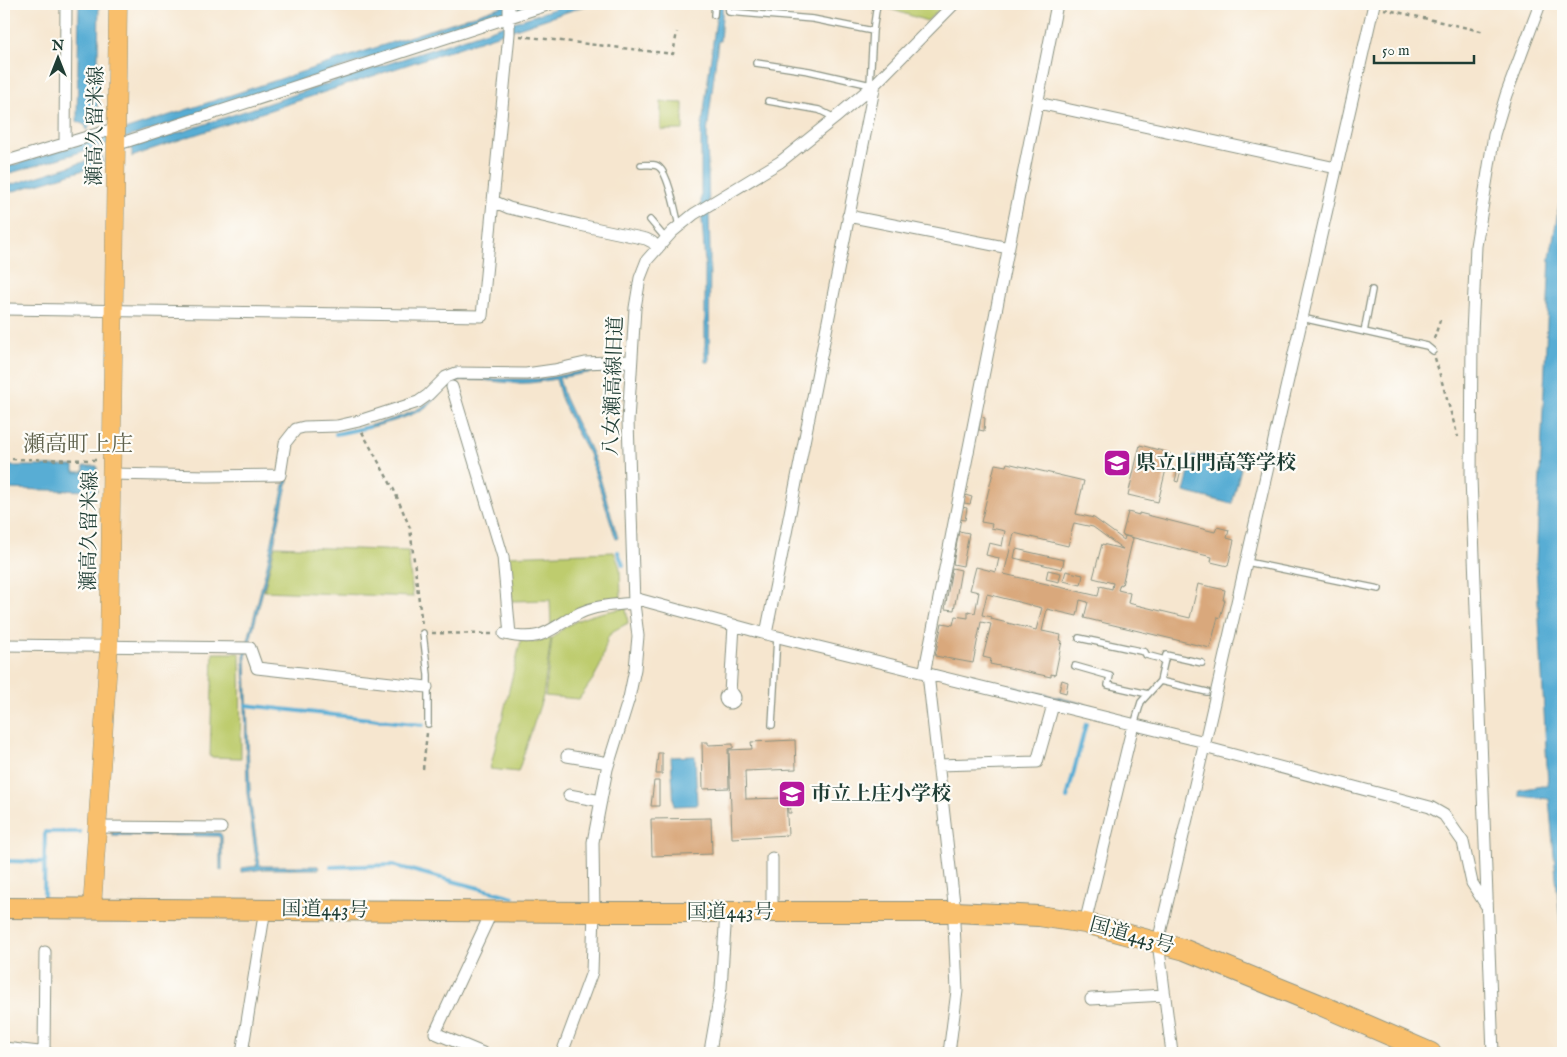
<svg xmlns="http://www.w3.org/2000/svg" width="1567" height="1057" font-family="'IM FELL English','Noto Serif JP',serif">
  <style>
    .green { fill: #becc6e; stroke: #6e8451 }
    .water { fill: #58add4; stroke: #3c7584 }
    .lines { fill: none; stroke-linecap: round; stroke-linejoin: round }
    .stream { stroke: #58add4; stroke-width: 4 }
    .building { fill: #d9a87b; fill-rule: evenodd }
    .lane-casing { stroke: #8a9282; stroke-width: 8 }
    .street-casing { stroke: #8a9282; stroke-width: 13 }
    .primary-casing { stroke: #8a9282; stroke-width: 19 }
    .highway-casing { stroke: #8a9282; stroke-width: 22 }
    .path { stroke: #8a9282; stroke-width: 2.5; stroke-dasharray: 4 4; stroke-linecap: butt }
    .lane { stroke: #fff; stroke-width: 5.5 }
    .street { stroke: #fff; stroke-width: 11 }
    .primary { stroke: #f9bf6c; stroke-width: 18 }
    .highway { stroke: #f9bf6c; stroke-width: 20 }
    .labels { text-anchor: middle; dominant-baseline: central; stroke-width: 4.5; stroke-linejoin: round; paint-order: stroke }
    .street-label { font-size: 20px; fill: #1f3d34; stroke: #fdfcf7 }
    .poi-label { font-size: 20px; font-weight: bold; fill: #1f3d34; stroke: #fdfcf7; text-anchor: start }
    .quarter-label { font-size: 22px; fill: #60624d; stroke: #fdfcf7 }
  </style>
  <rect width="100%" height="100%" fill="#fdfcf7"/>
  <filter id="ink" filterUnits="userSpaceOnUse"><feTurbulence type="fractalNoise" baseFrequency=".02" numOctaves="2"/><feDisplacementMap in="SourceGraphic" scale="10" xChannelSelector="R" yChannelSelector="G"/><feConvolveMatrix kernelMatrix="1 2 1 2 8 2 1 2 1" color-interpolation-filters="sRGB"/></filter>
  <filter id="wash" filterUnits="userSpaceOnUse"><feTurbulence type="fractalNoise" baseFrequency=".0096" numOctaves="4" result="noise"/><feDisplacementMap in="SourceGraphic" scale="20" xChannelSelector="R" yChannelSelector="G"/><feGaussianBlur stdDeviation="1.12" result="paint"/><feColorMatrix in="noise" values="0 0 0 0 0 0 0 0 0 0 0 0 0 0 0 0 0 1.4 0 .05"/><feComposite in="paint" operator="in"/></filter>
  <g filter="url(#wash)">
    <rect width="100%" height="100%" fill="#f6e6cf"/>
    <!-- green -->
    <path class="green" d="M881,4H945L927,21L881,6Z
      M661,102L683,103V130H661Z
      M275,546L408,551L413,597L264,591Z
      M614,552L620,568L621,598C589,601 578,608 551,625L550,600L511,601L505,556Z
      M626,608L628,623L613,631L608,637L600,666L593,679L579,699L545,696L552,638C573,617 598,613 626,608Z
      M551,638L543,696L518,772L490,769L521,640L533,642Z
      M213,653H240L241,758L210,757Z"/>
    <!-- water -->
    <path class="water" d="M79,4H99L97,110H98V117L89,126L88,130H86V126L77,121Z
      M509,4H536L107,144L4,175V168L100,138Z
      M569,4H591L149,150L132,157V146L148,143Z
      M718,4H723L720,41H718L707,134L710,250L709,362H705V265L701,204V133Z
      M103,156V166H97L4,194V187Z
      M1563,183V955L1549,799L1519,796V790L1548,785L1536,564L1550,257Z
      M625,367V370L587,373L559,378L564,396L576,422L584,436L594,458L618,538L616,539L589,454L574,427L561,398L556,379C543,381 530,384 517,383C498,383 475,377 456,382C443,386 435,402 423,409C405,419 384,424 364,429V427C384,421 405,417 423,406C436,399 442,384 457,379H540L589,370Z
      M1193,456L1241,468L1232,504L1184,492Z
      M4,466H74V472H84V466H97V491L4,489Z
      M285,480H288L270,563L246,657L249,771L251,805L260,866H318L319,869H264L241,872V868L257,866L247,793L244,656L268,561Z
      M934,667L1093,706V707L933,669Z
      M695,756L697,805L674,806L671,757Z
      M112,832L220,833L222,836V871L220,870V838L218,836L112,835Z"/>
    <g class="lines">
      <!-- stream -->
      <path class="stream" d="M336,434L369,427
        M618,552L623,565
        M246,705L423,725
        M1067,798L1086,724
        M4,861L45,862
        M331,867L392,865L513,897
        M44,896L45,832H80"/>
    </g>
    <g id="blocks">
      <!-- building -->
      <path class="building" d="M981,417L985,418L984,431L979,430Z
        M1140,445L1170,453L1158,502L1128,495Z
        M1180,461H1183L1178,482L1175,481Z
        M1007,463L1084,481L1076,514L1094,518L1124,540L1125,536L1133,538L1122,585L1120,584L1118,590L1130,593L1128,603L1190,618L1198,584L1225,590L1223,600H1225L1220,618L1218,617L1210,648L1084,618L1088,602L1080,600L1077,616L1047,609L1042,631L1061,635L1060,640L1062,641L1055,675L1051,674V677L990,664L991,659L983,657L991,624L981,622L973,663L935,656L942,623L953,625L955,616L968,618V611L975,613L979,592L970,590L976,567L996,572L999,558L986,555L989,543L1002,546L1005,531L991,528L992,524L981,522L995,464L1006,466ZM1074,523L1093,527L1123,549L1102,544L1093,578L1113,583L1112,589L1100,586L1098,596L1004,574L1014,533L1068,546ZM987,594L1042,608L1036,630L991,619L992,617L982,615Z
        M965,495L972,497L970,504L964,503Z
        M962,507L967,508L965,520L959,519Z
        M1128,512L1139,515V513L1215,532L1217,527L1229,530L1227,538L1234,540L1228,566L1211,562L1212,557L1122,535Z
        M959,531L969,533L963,566L953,564Z
        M1016,549L1064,560L1062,569L1014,558Z
        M952,568L961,570L954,610L945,609Z
        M1048,570L1061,573L1059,582L1046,579Z
        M1066,571L1083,575L1081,585L1063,581Z
        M1062,680L1068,682L1066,693L1059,691Z
        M795,740L796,769L745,771L746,799L786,798L788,835L732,838L729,750L752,749L751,742Z
        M702,742H708V745L733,744V748L728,749L729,788L703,789Z
        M658,753H662V774H656Z
        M654,781H659V806H651Z
        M787,800H790L791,813H788Z
        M711,818L712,854L652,856L651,819Z"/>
    </g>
  </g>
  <g filter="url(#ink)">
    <use href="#blocks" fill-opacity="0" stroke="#8a9282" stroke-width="1"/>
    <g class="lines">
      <!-- lane casing -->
      <g class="lane-casing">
        <path id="lane" d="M728,4L729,12L813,19L873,31L870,84
          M714,15L715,4
          M873,31L877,4
          M756,63L809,71L871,85
          M768,101L819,110L835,118
          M641,165C647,165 656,163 660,168C669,176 676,214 679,226
          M650,220L666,239
          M1302,318L1427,346L1433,351
          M1364,332L1372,290
          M1247,562L1379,589
          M423,633L428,675V724
          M1079,638L1145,652L1146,655L1165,660
          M1075,666L1110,676L1108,685L1148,694
          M1160,681L1207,692
          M772,725L777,637
          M1134,725L1141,702L1160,681L1166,655L1202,663"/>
      </g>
      <!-- street casing -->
      <g class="street-casing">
        <path id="street" d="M1038,103L1336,168
          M125,142L550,4
          M65,143L66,4
          M4,162L117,128
          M493,201L509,208L580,225L646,239L652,242L658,248
          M848,216L1009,248
          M4,309L482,316L509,34V4
          M452,387L503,557L510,635
          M112,474L207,476L280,475L285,443L296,429L304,427L337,426L359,421L418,402L428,395L446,377L456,373L526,374L554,370L585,363L631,361
          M634,598L766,634L1205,742
          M504,634C545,643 548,629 580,613C597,605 616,605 634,603
          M766,634L875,84
          M4,645L250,648L257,668L427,687
          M924,674L1057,4
          M928,674L955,912
          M725 698a5 5 0 1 1 10 0a5 5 0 1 1-10 0Z
          M730,693L734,625
          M1204,747L1430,807L1444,815L1463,842L1472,883L1486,905
          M567,756L609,763
          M938,765L1037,762L1053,705
          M569,795L601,801
          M97,827L221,828
          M772,912V858
          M1087,915L1133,725
          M1091,999L1165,995
          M4,1048L48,1053
          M710,1051L721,988L726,912
          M44,1053L45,952
          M242,1053L265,909
          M483,1053L435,1033L492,911
          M562,1053L592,972L594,912L593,842L607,769L629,698L635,669L638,636L634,603L628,421L635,308L640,278L647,260L672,232L694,214L780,162L835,118L875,84L954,4
          M949,1053L957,991L954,923
          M1172,1053L1158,942L1205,742L1374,4
          M1493,1053L1471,478L1472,334L1476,246L1494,135L1506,95L1540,4"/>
      </g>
      <!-- primary casing -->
      <g class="primary-casing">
        <path id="primary" d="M92,909L109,646L118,4"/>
      </g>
      <!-- highway casing -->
      <g class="highway-casing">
        <path id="highway" d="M4,908L594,912H955L1039,916L1085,923L1185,950L1318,1004L1431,1053"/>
      </g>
      <!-- path -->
      <path class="path" d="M1384,9L1485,32
        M520,36L673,54L677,32
        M1434,339L1441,317
        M1435,358L1458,437
        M362,432L394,490L410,528L422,625
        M4,459L97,460
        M432,633L492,634
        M423,769L427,733"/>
      <!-- lane -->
      <use href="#lane" class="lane"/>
      <!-- street -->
      <use href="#street" class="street"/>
      <!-- primary -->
      <use href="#primary" class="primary"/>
      <!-- highway -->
      <use href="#highway" class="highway"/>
    </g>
  </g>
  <!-- icons -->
  <defs>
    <g id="school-square" transform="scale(1.4375)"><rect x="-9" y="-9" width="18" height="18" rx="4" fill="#b5179e" stroke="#fdfcf7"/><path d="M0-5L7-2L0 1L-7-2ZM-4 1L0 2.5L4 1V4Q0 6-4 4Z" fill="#fff"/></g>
  </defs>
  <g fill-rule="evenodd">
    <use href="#school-square" x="1117" y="463"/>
    <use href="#school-square" x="792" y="794"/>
  </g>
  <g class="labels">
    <!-- street labels -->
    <g class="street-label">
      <text transform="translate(96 126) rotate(-89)">瀬高久留米線</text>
      <text transform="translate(614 386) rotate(-88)">八女瀬高線旧道</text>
      <text transform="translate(90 531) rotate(-89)">瀬高久留米線</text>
      <text transform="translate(325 910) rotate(1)">国道443号</text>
      <text x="730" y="912">国道443号</text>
      <text transform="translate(1132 936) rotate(15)">国道443号</text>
    </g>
    <!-- poi labels -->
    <g class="poi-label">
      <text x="1136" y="463">県立山門高等学校</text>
      <text x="811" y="794">市立上庄小学校</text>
    </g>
    <!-- quarter labels -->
    <g class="quarter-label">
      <text x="78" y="445">瀬高町上庄</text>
    </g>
  </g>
  <!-- margin -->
  <rect width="1567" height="1057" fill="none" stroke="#fdfcf7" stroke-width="20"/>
  <!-- north arrow -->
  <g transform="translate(58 58)" stroke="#fdfcf7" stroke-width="4" paint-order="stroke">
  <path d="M0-4L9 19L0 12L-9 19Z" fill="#1f3d34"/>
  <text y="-8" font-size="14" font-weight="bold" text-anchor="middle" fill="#1f3d34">N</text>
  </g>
  <!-- scale -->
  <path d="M1374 55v8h100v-8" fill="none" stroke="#1f3d34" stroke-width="2.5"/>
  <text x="1382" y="55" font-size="15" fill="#1f3d34" stroke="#fdfcf7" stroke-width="4" paint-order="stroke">50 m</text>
</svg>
